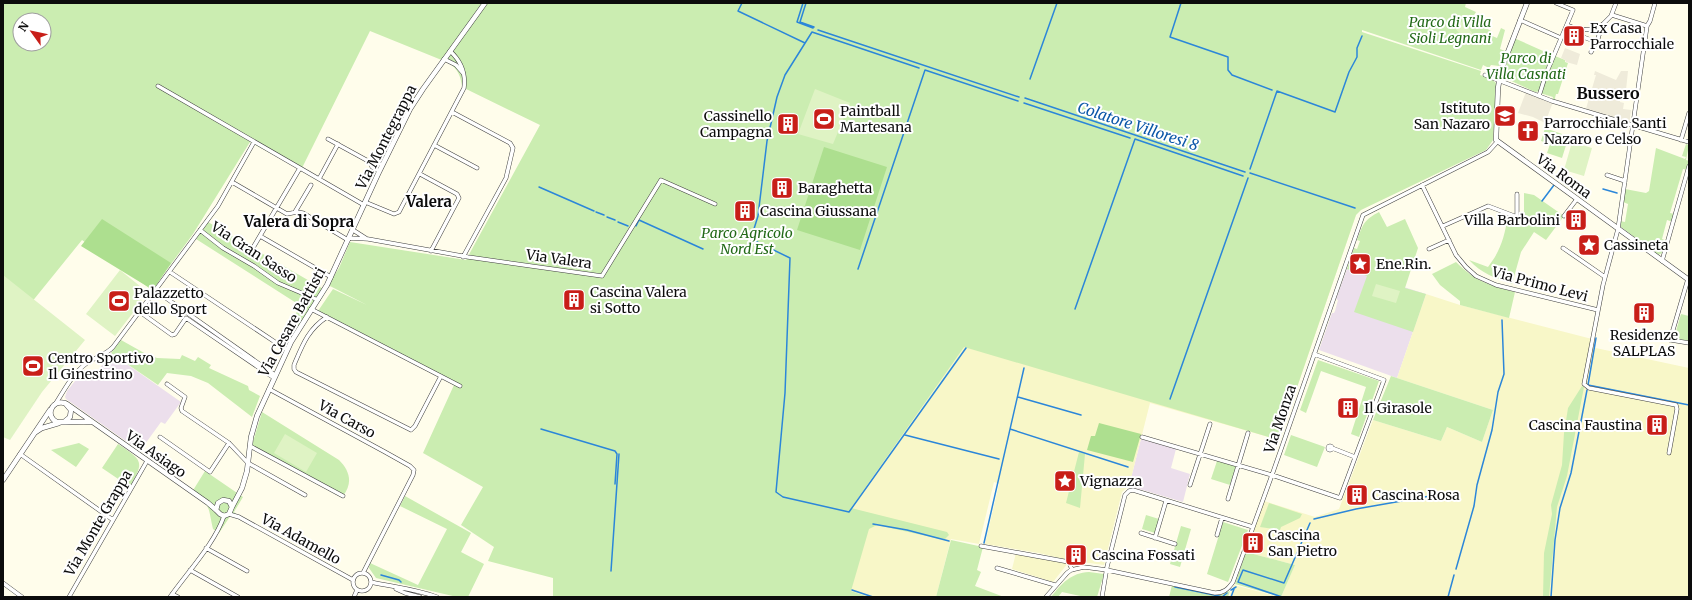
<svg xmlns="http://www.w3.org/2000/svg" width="1692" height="600" font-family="Merriweather,serif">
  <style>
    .industrial { fill: #ecdfec }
    .farmland { fill: #f8f7c8 }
    .green { fill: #cbedb1; fill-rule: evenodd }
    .forest { fill: #addf8f }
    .pitch { fill: #dff3c4 }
    .plaza { fill: #efebda }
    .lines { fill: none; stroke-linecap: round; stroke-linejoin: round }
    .stream { stroke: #2b86d9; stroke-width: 1.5 }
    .minor-casing { stroke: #3f3f3f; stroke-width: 4.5 }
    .tertiary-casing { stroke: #3f3f3f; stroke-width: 5.5 }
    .minor { stroke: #fff; stroke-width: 3.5 }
    .tertiary { stroke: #fff; stroke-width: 4.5 }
    .labels { text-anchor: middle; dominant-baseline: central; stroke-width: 4; stroke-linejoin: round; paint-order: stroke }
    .park-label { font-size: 14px; font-style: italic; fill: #226917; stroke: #fff }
    .poi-label { font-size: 14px; fill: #0c0c0c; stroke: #fff; text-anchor: start }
    .street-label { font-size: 14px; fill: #0c0c0c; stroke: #fff }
    .water-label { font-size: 15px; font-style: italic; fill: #0b57a8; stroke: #fff }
    .neighbourhood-label { font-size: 15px; font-weight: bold; fill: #0c0c0c; stroke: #fff }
    .quarter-label { font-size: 16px; font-weight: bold; fill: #0c0c0c; stroke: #fff }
  </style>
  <rect width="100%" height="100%" fill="#fffdeb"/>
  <!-- industrial -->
  <path class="industrial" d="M1347,269L1426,294L1397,378L1319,350L1332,313H1334L1335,311L1338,300L1336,299Z
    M111,353L181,402L165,424L161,422L140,451L66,399L65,397L67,391L84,370L94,376Z
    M1141,439L1176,449L1171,468L1190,474L1183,502L1129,486Z"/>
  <!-- farmland -->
  <path class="farmland" d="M1356,215L1279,440L1150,403L1129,486L1122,492L1104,565L1067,560L1039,553L985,544L999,484L994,482L979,544L951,539L936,597H869L850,591L772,597L791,258Z
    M1426,294L1460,305L1592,339L1591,347L1689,368V597H1281L1295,565L1246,552L1264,501L1315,517L1339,509L1373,420L1441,441L1447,427L1482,442L1493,410L1397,378Z
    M1016,553L1068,563L1053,582L1012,569Z
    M1234,585L1280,597H1229Z"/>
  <!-- green -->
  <path class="green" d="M3,3H1466L1465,7L1476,12L1474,15L1481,19L1479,24L1491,31L1490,35L1497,38L1501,28L1505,30L1500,49L1505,51L1499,66L1491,65L1489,68L1483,65L1481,70L1362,30V32L1481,71L1480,75L1490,78L1496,83L1493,140L1486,150L1361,210L1356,215L1279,440L964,347L851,508L947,532L949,535L945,539H940L877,525L869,529L851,591L869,597H553V578L488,561L494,547L461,525L483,487L423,453L454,385L318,311L333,289L367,305L328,285L339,268L350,242L466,260L540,125L462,87C461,77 458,69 449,63L370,31L301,170L250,142L193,234L152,290L82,240L31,303L3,279ZM20,20H44V44H20Z
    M1514,38L1552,55L1540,91L1535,92L1503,77L1502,73Z
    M1555,56L1565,60V62L1568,63L1558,94H1556L1554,102L1552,101L1553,97L1540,93Z
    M1545,128L1562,134L1561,137L1568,139L1562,158L1547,153L1550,144L1541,141Z
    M1686,144L1689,145L1686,160L1689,161L1688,170L1683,169L1670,213L1675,214L1673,222L1667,220L1662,239L1667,241L1662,253L1658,255L1621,227L1620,221L1625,222L1628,204L1623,202L1625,189L1646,193L1649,191L1656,148L1685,159L1686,157L1682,156Z
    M1524,193L1534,195L1564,216L1546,240L1534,232L1521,252L1512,284C1495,278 1481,273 1469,260L1488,267C1501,250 1504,238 1508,216L1524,222Z
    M1379,212L1387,227L1405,219L1418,248L1405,288L1426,294L1413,332L1354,312L1367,276L1347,269L1354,248L1357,249L1360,241L1357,240C1363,224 1364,220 1379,212Z
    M208,222L325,290L295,335L285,329L301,306L196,239Z
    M1456,262C1476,282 1489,285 1515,292L1509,318L1460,305V301L1440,285L1432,274Z
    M1681,314L1689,316V341L1674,338Z
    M121,340L146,354L157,358L180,359L182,355L195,361L198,357L211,365L209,368L248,386L249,390L260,396L252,417L208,383L191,376L167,373L158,385L111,353Z
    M1318,360L1379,381L1359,437L1351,434L1366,387L1321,371L1306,413L1300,410Z
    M1391,376L1493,410L1482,442L1447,427L1441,441L1373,420Z
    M1582,386L1584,387L1567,476L1557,507L1549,597H1543L1544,553L1552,514L1551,505L1562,465L1564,433L1568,408Z
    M262,412L339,460C350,471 353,483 343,496L252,445Z
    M1291,435L1325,447L1317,467L1284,455Z
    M79,443L89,449L76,467L51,450Z
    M118,444C142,460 145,461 130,487L102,468Z
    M1079,452L1085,454L1080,508L1066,503Z
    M1217,461L1236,466L1230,485L1211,479Z
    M205,471L243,497L234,512L239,517L231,515L219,533L213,529C208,507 211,505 192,492Z
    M405,496L471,533L461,552L484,564L468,597H457L376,578L369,568L370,563L418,585L447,529L400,506Z
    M1269,503L1302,514L1300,518L1281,527L1280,530L1260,527Z
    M1146,515L1159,519L1155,533L1142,529Z
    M1223,522L1248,530L1228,582L1207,574Z
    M1181,526L1191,529L1180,567L1170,564Z
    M951,540L983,547L977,570L981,572L975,586L1004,597H936Z
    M1246,552L1295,565L1281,597L1235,584Z
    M1089,572L1104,574L1097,597H1085L1062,592L1058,597H1051C1062,583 1071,573 1089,572Z
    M1172,585L1216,595L1230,591L1228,597H1169Z"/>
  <!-- forest -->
  <path class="forest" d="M824,147L887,167L860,250L797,230Z
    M102,219L171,263L153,290L81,246Z
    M1099,423L1141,434L1133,462L1087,450L1091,436H1095Z"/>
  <!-- pitch -->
  <path class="pitch" d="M1463,21L1476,38L1468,44L1455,28Z
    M815,89L850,103L833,144L798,134Z
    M1572,142L1592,148L1584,176L1564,170Z
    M1570,175L1584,186L1578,194L1563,184Z
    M120,270L146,291L140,299L142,301L115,336L86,314Z
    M3,275L85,340L42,392L10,440L3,437Z
    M1376,284L1400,291L1396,303L1372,296Z
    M285,434L317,453L306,472L274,453Z"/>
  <!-- plaza -->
  <path class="plaza" d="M1565,48L1580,54L1577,65L1566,62L1565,60L1561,58Z
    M1595,71L1616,80L1621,71H1628L1626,90H1622L1620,102L1624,103L1623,109L1631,110L1629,125L1585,112L1596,75H1594Z
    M1526,92L1553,102L1545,123L1533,117L1518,113Z"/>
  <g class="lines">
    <!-- stream -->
    <path class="stream" d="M742,3L738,11L805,43
      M803,3L797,22L813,28
      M806,3L800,22L814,27
      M1181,3L1170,37L1228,57V70L1232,75L1272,90
      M818,30L1019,97
      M812,32L919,68
      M1030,79L1057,3
      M1277,91L1335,112L1349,72L1357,57V48L1362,36
      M1025,98L1245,172
      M1024,103L1130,138
      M1250,169L1277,91
      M1250,173L1355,208
      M539,187L594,211
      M1603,189L1617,193
      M1542,201L1554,185
      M596,212L604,215
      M607,217L615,220
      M618,222L628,226
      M636,226L639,220L703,249
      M753,232L758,216L767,141L777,97L785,75L812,32
      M752,235L751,239L790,258L785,393L776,492L783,497L849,512L966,348
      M858,269L925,70L1018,101
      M1075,309L1135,139L1243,176
      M1596,338L1588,385L1689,405
      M1018,397L1081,415
      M1170,399L1248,178
      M541,429L615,451L617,454L615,484
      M1010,429L1128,467
      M905,435L999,459
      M1314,519L1356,509L1436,495
      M873,524L907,530L949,541
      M984,543L1024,368
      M1456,569L1474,506L1477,485L1492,430L1498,392L1504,374L1502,320
      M611,571L619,454
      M381,575L399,580L401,582
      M1238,582L1243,570L1284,583L1310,523
      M1238,582L1282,597
      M1175,587L1219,596L1222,597L1227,593
      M852,590L873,597
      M1231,590L1236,587
      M1231,597L1234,589
      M1448,597L1454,575
      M1551,597L1555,540L1560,508L1571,473L1587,390"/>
    <!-- minor casing -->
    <g class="minor-casing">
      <path id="minor" d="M1655,3L1650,21L1647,26L1618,229L1603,285L1584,384L1589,388L1676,405L1677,409L1669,453
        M1611,16L1616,3
        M1520,20L1561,38
        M1567,25C1579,30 1592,33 1603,24C1606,21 1609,18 1612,15L1647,26
        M1582,30L1583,37L1597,42L1602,25
        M1591,52L1597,42
        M444,59L456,65L463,73
        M1485,75L1552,101L1689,142
        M158,86L364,205
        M1539,96L1546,74L1573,10L1556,3
        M452,112L510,143L513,148L506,178L463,257
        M328,139L370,162
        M1681,140L1689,113
        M434,145L477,168
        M379,171L372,167L370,162H376L382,165
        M420,174L457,194L459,198L431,251
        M1607,175L1625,181
        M319,179L338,144
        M232,182L287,214L297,212L303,213L348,240
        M1422,185L1456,255L1466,267L1476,276L1496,285L1598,310
        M365,202L394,214L399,212L464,88C466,73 461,61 450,51
        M295,212L311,185
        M1564,216L1577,199
        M1443,226L1488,206L1517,217V194
        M200,230L223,248L254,266L278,283L318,300
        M353,230L367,239
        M260,236L331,277
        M349,238L368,239L468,257L602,276L661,180L715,204
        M254,246L300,168
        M1563,248L1605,277
        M1429,249L1449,240
        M1662,261L1689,166
        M170,272L287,350
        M156,291L275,375
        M311,309L460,386
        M140,312L172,335L175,334L186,318L274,378
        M327,317C308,329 302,346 294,365V369L296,372L411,430L415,426L441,376
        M1647,336L1689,343
        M1670,340L1688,279
        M167,384L185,397L181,408L182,411L229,443L248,463L305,495
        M269,389L385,452L410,466L414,470L413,475L363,573
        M56,403C65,389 73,373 87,363C95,357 106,355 113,347L218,206L254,142
        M160,437L210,472L229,443
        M1142,437L1272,475L1340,498L1384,380L1314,354
        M1328 448a2 2 0 1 1 4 0a2 2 0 1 1-4 0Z
        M250,446L343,496
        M1332,448L1355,457
        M20,454L113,520
        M1190,485L1210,424
        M1228,499L1248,433
        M229,514L239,517L353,580
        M1141,533L1175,544
        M1217,535L1222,518
        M1155,538L1166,501
        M981,546L1069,562L1072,570
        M206,548L247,571
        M997,568L1055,585
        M190,570L238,597
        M353 582a9 9 0 1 1 18 0a9 9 0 1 1-18 0Z
        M371,582C393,587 415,589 437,597
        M3,583L22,597
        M396,589L405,593L420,597
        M172,594L178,597
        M69,597L147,461
        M170,597C186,574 215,543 224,516
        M354,597L357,590
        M1046,597L1067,573L1071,570L1084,567L1107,570L1215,593C1224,593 1228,589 1233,582L1272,475L1363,215L1488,152L1498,141
        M1102,597L1107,567L1125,495L1129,491L1133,490L1253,527"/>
    </g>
    <!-- tertiary casing -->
    <g class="tertiary-casing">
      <path id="tertiary" d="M1527,3L1501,70L1498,88L1496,140L1689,280
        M67,404L208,503L216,510L220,514L224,516L229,514L232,507L229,501L223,500L218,503L216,510
        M64,422L70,417L71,410L65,403C51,399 45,417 57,422C61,423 82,421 90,422
        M36,432L42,428L59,423
        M3,480L50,410
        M232,507L242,488L247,471L251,437L257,416L291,342L327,285L378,174L410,109L423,89L485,3"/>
    </g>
    <!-- minor -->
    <use href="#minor" class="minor"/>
    <!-- tertiary -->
    <use href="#tertiary" class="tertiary"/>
  </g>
  <!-- icons -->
  <defs>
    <g id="building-square" transform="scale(1.15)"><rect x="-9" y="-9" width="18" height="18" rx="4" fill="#c81e18" stroke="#fff"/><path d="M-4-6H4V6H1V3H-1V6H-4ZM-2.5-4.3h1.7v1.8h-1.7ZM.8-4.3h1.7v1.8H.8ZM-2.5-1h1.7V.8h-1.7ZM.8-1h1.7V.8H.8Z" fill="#fff"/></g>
    <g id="school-square" transform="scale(1.15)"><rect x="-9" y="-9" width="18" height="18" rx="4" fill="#c81e18" stroke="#fff"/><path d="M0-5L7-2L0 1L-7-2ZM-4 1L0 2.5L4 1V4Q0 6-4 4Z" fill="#fff"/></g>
    <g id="stadium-square" transform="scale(1.15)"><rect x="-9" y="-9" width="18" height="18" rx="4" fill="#c81e18" stroke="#fff"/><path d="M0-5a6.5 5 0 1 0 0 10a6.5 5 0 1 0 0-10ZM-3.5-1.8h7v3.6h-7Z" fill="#fff"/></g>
    <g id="church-square" transform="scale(1.15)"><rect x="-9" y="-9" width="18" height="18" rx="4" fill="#c81e18" stroke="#fff"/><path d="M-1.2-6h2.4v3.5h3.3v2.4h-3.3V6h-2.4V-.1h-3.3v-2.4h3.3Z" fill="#fff"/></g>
    <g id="sight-square" transform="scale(1.15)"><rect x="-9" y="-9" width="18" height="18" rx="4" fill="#c81e18" stroke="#fff"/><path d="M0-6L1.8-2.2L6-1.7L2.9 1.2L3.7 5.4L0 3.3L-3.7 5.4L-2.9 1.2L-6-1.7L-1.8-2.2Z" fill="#fff"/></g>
  </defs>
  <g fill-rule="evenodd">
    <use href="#building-square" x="1574" y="36"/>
    <use href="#school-square" x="1505" y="116"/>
    <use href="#stadium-square" x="824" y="119"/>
    <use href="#building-square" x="788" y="124"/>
    <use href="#church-square" x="1528" y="131"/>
    <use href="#building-square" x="782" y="188"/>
    <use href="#building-square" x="745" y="211"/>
    <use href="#building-square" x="1576" y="220"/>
    <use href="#sight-square" x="1589" y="245"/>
    <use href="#sight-square" x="1360" y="264"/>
    <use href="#building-square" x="574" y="300"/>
    <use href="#stadium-square" x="119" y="301"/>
    <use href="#building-square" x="1644" y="313"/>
    <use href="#stadium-square" x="33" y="366"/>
    <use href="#building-square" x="1348" y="408"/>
    <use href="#building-square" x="1657" y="425"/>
    <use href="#sight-square" x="1065" y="481"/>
    <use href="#building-square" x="1357" y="495"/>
    <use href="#building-square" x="1253" y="543"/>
    <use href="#building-square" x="1076" y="555"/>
  </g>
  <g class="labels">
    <!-- park labels -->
    <g class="park-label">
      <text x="1450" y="22">Parco di Villa<tspan x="1450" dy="16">Sioli Legnani</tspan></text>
      <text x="1526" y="58">Parco di<tspan x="1526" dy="16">Villa Casnati</tspan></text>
      <text x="747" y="233">Parco Agricolo<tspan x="747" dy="16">Nord Est</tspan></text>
    </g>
    <!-- poi labels -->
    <g class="poi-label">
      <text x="1590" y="28">Ex Casa<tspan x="1590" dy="16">Parrocchiale</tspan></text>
      <text x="1490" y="108" text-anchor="end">Istituto<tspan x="1490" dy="16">San Nazaro</tspan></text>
      <text x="840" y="111">Paintball<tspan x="840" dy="16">Martesana</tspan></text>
      <text x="772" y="116" text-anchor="end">Cassinello<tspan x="772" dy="16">Campagna</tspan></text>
      <text x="1544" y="123">Parrocchiale Santi<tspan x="1544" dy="16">Nazaro e Celso</tspan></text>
      <text x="798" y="188">Baraghetta</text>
      <text x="760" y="211">Cascina Giussana</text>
      <text x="1560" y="220" text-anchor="end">Villa Barbolini</text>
      <text x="1604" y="245">Cassineta</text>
      <text x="1376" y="264">Ene.Rin.</text>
      <text x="590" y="292">Cascina Valera<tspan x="590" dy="16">si Sotto</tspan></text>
      <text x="134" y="293">Palazzetto<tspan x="134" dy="16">dello Sport</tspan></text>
      <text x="1644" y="335" text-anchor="middle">Residenze<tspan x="1644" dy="16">SALPLAS</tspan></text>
      <text x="48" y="358">Centro Sportivo<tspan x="48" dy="16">Il Ginestrino</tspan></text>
      <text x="1364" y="408">Il Girasole</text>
      <text x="1642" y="425" text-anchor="end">Cascina Faustina</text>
      <text x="1080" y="481">Vignazza</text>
      <text x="1372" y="495">Cascina Rosa</text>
      <text x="1268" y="535">Cascina<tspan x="1268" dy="16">San Pietro</tspan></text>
      <text x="1092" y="555">Cascina Fossati</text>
    </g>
    <!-- street labels -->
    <g class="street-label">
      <text transform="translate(386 137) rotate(-63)">Via Montegrappa</text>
      <text transform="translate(1564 176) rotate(36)">Via Roma</text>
      <text transform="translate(254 252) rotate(33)">Via Gran Sasso</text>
      <text transform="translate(559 259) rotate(8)">Via Valera</text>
      <text transform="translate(1540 284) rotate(15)">Via Primo Levi</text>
      <text transform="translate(292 322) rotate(-61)">Via Cesare Battisti</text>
      <text transform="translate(347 419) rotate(29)">Via Carso</text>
      <text transform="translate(1280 419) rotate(-71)">Via Monza</text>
      <text transform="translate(156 454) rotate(35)">Via Asiago</text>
      <text transform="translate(98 523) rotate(-60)">Via Monte Grappa</text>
      <text transform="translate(301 539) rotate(29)">Via Adamello</text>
    </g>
    <!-- water labels -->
    <g class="water-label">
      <text transform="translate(1138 126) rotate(18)">Colatore Villoresi 8</text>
    </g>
    <!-- neighbourhood labels -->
    <g class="neighbourhood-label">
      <text x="429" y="201">Valera</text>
      <text x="299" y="221">Valera di Sopra</text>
    </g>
    <!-- quarter labels -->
    <g class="quarter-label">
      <text x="1608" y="93">Bussero</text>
    </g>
  </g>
  <!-- border -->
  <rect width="1692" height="600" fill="none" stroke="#0c0c0c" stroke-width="8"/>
  <!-- north arrow -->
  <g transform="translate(32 32) rotate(303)"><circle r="19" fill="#ffffff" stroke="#9e9e9e"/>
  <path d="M0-3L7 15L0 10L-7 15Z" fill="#c81e18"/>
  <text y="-6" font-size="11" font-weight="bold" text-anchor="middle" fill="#0c0c0c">N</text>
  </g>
</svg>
